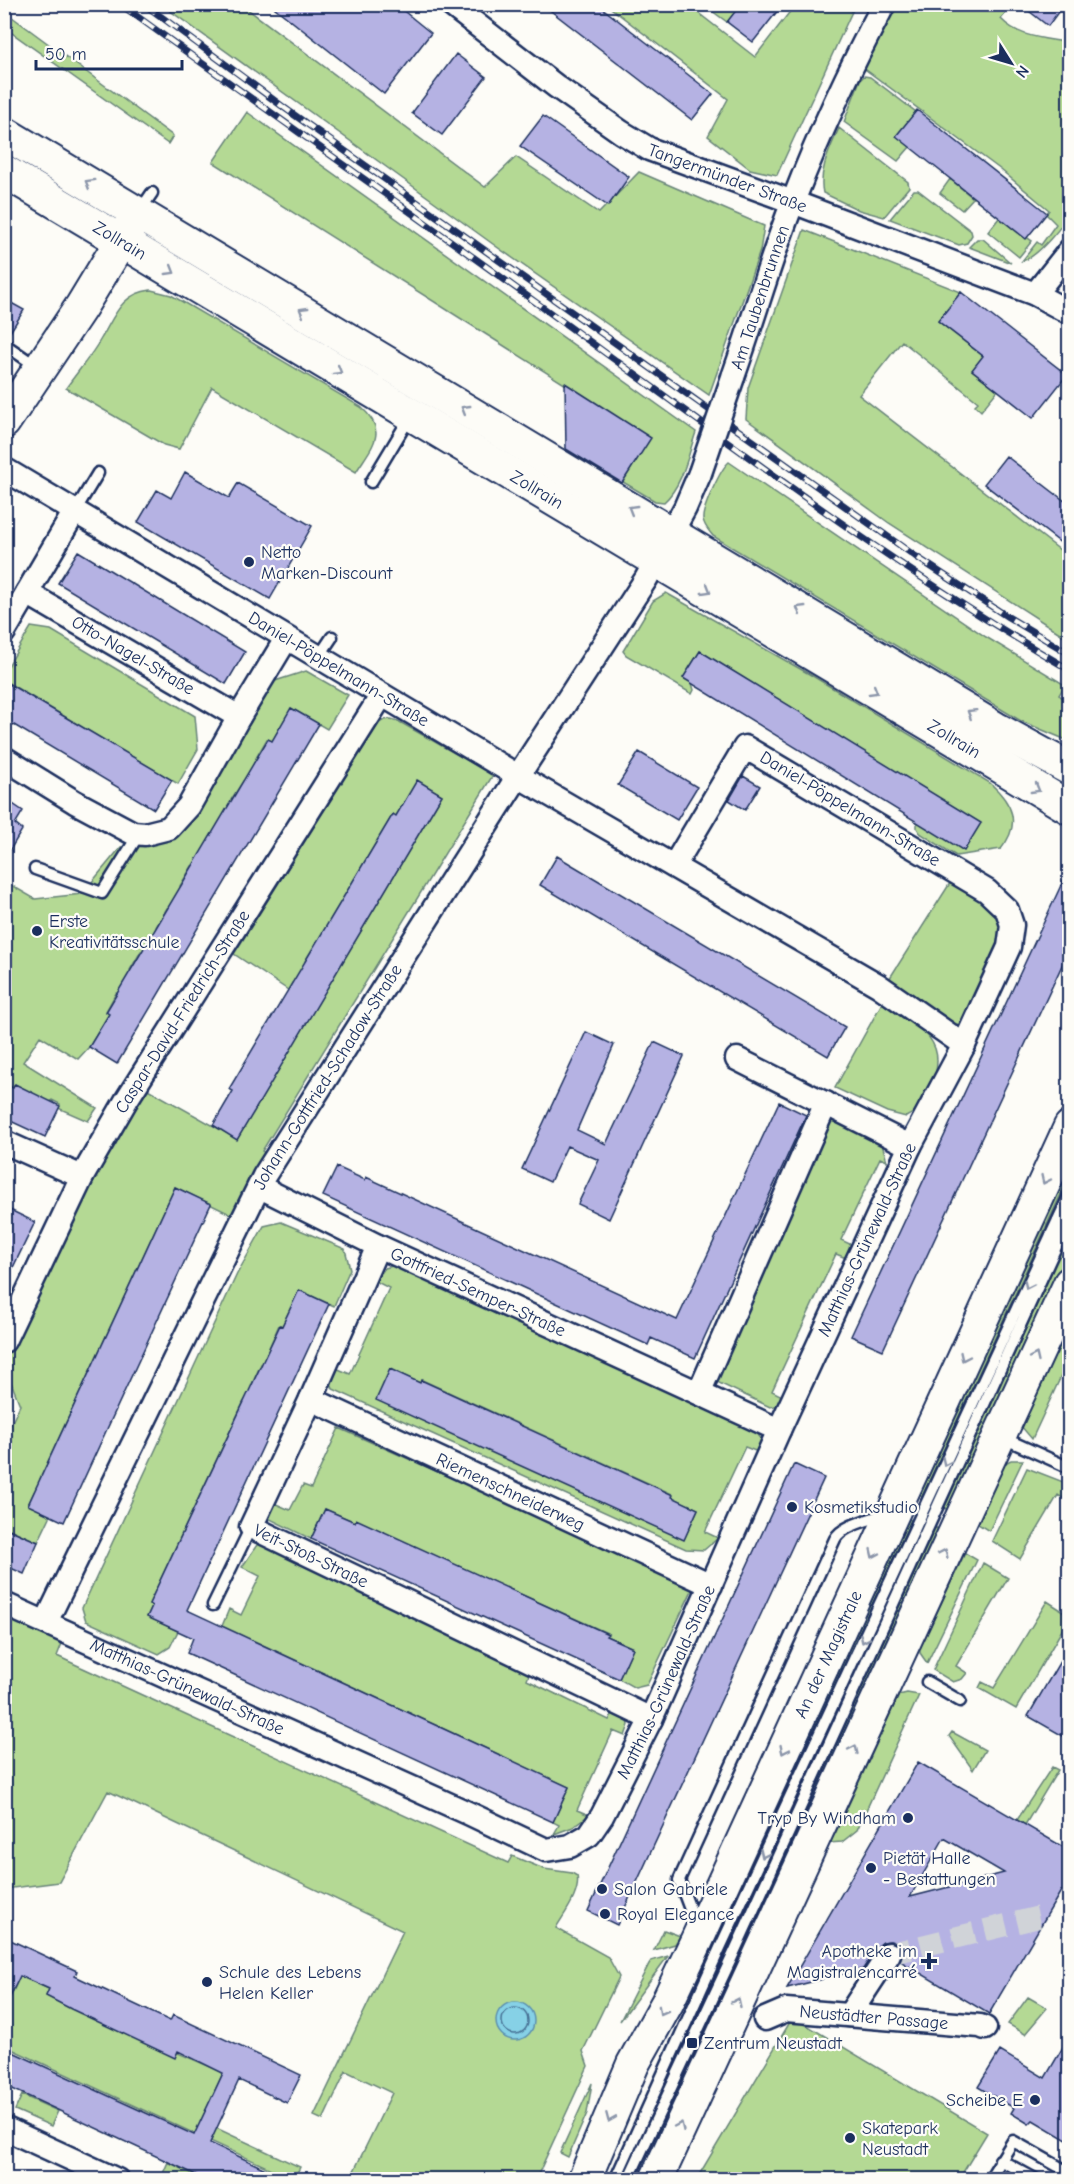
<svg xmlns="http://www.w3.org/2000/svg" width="1074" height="2184" font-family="'Comic Neue',sans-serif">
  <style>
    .green { fill: #b4d994; stroke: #688479; stroke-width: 1.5; fill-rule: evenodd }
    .water { fill: #86d1e6; stroke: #5b90b0; stroke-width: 1.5 }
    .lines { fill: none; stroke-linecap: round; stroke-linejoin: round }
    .shore { stroke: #467094; stroke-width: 1.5 }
    .building { fill: #b5b2e3; stroke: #1b2f5e; stroke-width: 1.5; fill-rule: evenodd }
    .street-tunnel { stroke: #d0d3d8; stroke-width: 22; stroke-dasharray: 22 11; stroke-linecap: butt }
    .lane-casing { stroke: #1b2f5e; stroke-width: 15 }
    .street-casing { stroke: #1b2f5e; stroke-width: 27 }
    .secondary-casing { stroke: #1b2f5e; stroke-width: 36 }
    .lane { stroke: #fdfcf7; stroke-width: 10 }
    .street { stroke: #fdfcf7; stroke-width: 22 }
    .secondary { stroke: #fdfcf7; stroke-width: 32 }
    .rail-casing { stroke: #1b2f5e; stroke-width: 7 }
    .rail { stroke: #fdfcf7; stroke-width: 4.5; stroke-dasharray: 14; stroke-linecap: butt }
    .street-bridge-casing { stroke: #1b2f5e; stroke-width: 27; stroke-linecap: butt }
    .street-bridge { stroke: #fdfcf7; stroke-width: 22 }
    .oneway { stroke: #8c96aa }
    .poi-dot { fill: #1b2f5e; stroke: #fdfcf7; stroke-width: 2 }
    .labels { text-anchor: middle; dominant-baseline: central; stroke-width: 4.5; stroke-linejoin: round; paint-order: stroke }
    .street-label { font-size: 18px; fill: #1b2f5e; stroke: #fdfcf7 }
    .poi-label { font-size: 18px; fill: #1b2f5e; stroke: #fdfcf7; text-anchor: start }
  </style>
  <rect width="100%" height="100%" fill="#fdfcf7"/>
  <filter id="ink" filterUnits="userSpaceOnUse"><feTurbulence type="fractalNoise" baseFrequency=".0167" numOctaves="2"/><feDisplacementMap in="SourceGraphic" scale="12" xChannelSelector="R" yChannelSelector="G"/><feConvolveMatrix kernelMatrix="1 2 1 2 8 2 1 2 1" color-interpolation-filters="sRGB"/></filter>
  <g filter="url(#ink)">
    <!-- green -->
    <path class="green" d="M162,5H242L485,187L516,157L599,213L639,172L764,226L760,251L709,395L497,247Z
      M607,5H688L755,57L795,5H855L777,175L750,169L708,136L728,99Z
      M704,5H741L727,22Z
      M885,5H1012L1001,19C1019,38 1045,38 1069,43L1070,177L1065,183L1069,187C1069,195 1071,203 1069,211C1067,223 1035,259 1022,261L1037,242L1041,245L1056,224L1046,214L1049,210L1001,170L854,61Z
      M4,11L173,136L168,144L5,28Z
      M864,76L870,77L916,112L897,136L910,147L898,161L844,122L860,80Z
      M247,112L696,432C688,455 683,485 664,502L655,501L623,482L650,438L213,162Z
      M839,128L908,182L909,187L884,217L859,210L823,193C818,171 831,147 839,128Z
      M950,179L973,198L962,210L940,193Z
      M914,190H918L971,231L972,235L967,243L959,245L890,219Z
      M999,218L1032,241L1019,257L988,232Z
      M804,230L961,292L938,321L983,356L972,370L998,390L981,411L975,405L978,402L902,341L859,395L1069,557V639L889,523L746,419L748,388Z
      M977,239H983L1011,263L969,247Z
      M151,290L171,295L361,407C389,432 372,446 356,472L212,387L179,449L164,445L66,388C78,371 92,355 102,337C115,315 122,293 151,290Z
      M729,462L986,637L1065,685L1059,695L1069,702V741L1021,721L713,536C709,531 704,526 703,519C702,509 721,468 729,462Z
      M666,593L811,675L990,783C1012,803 1022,823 1001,849L956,856L920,833L917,828V821L980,823L700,651L683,678L692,683L694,690L692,694L626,655L623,651L653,601Z
      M31,627L51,630L195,716L198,749L178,784L5,681V671Z
      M306,671L348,695L327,729L291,708L272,741L267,739L256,758L246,783L243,781L231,800L234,803C218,824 206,843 196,868L192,866L180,886L183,888L170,910L167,908L156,927L159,929L145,952L141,951L130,970L133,972L120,994L116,993L106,1011L109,1014L89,1047L78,1059L40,1036L23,1062L97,1108L88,1121L58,1108L60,1104L52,1100L49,1105L15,1084L13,1088L5,1084L4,881L35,899L82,894L121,847L176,837L272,682Z
      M391,719L398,721L493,775L262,1151L271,1157L236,1217L175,1187L40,1479L38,1494L34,1492L28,1505L51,1515L38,1542L5,1527L4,1439L20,1405L5,1367V1354L72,1215L146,1088L237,1139L442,795L417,781L396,816L393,814L331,918L320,943L317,941L305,961L308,963L295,985L292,983L288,990L234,954L379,723L384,720Z
      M952,880L985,894L1005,928L973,1017L956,1025L886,984Z
      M882,1003C915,1023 952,1040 931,1085C923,1103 924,1107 906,1117L887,1112L835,1088Z
      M837,1119L881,1141L887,1161L880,1158L841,1240L856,1247L851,1260L836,1254L772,1391L786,1398L779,1405L770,1407L719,1383L714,1372L825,1123Z
      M1069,1150V1177L922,1497L912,1492Z
      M281,1222L345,1249L350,1269L334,1306L299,1290L282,1326L279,1325L269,1348L271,1349L264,1365L261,1364L252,1384L254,1386L243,1403L149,1604L152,1606L147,1617L178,1631L170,1647L159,1654L86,1621L82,1608L237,1274L264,1226Z
      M1069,1231V1255L951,1511L944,1508Z
      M396,1265L754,1428L761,1439L758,1452L745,1447L705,1532L718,1538L704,1550L686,1549L333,1389L330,1380L336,1368L350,1374L389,1288L375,1281L385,1268ZM390,1370L420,1383L422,1380L672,1494V1497L698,1509L684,1539Z
      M1069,1318V1359L1032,1439L1020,1425Z
      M339,1428L694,1586L647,1685L635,1688L619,1679L633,1648L606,1636L607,1633L356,1520L355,1522L325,1509L311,1539L268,1518L274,1503L290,1510L303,1485L311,1488Z
      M1011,1460H1023L989,1531L978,1524L1003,1464Z
      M1027,1468L1066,1483C1070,1489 1071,1495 1068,1501L1058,1495L1020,1559L992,1541Z
      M902,1516L911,1520L722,1934L714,1930Z
      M934,1527L943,1531L748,1956L739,1952Z
      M261,1539L531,1669L527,1680L609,1720L615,1709L627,1716L629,1725L625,1736L613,1731L577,1810L589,1815L573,1827L554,1834L559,1825L553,1822L569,1787L222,1626L229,1609L241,1615L260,1576L242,1567Z
      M965,1553L977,1560L927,1663L920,1653V1648Z
      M983,1563L1008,1578L956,1666L967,1673L962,1679L953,1682L933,1670Z
      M1047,1601L1069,1615V1618L1016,1709L979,1688L982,1682L994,1688Z
      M4,1613L63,1641L57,1656L508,1863L512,1856L544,1869L572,1873L577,1876C581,1893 564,1914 556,1928L608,1957L619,1977L583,2051L588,2066L536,2179H350L392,2093L346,2071L323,2120L314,2116L403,1931L108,1791L59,1882L5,1889Z
      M907,1693L919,1695L857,1830L842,1842L829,1843L836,1832L899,1695Z
      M952,1732L985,1750L973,1770L949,1736Z
      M1052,1767L1058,1770L1025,1825L1017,1820Z
      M664,1930L680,1936L675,1944L654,1950Z
      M668,1956L620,2021L649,1964L651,1961Z
      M20,1976L49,1989L46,1996C103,2025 165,2045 223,2073L201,2121L300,2167L294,2179H282L284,2175L5,2046V2009Z
      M1028,1997L1047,2008L1025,2034L1008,2024Z
      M793,2017L987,2133L959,2179L696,2180Z
      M592,2083L587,2113L568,2157L560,2153Z
      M22,2095L58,2111L51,2126L15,2110Z
      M168,2162L204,2179L165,2180L161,2178Z"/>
    <!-- water -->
    <path class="water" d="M496 2021a19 19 0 1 1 38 0a19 19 0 1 1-38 0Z"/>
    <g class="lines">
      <!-- shore -->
      <path class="shore" d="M502 2021a13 13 0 1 1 26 0a13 13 0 1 1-26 0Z"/>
    </g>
    <!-- building -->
    <path class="building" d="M270,4H395L431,33L384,94Z
      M542,4H597L713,94L692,120Z
      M741,4H783L753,42L727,22Z
      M1020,4H1064L1048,26Z
      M456,54L486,77L442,135L412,113Z
      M917,110L1047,213L1026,239L896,136Z
      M543,116L629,177L608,206L520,146Z
      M961,292L1067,375L1033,418L972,370L983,356L938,321Z
      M4,299L24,310L7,337H4Z
      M565,383L651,438L622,483L566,449Z
      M1006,456L1070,505V550L984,484Z
      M185,472L229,498L238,483L312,526L270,599L138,522L157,490L171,498Z
      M78,551L245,652L226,684L58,583Z
      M700,651L981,823L964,851L683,678Z
      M4,681L172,780L154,809L4,719Z
      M291,708L319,724L117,1064L89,1047L109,1014L106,1012L268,739L272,741Z
      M639,752L697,787L677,820L618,785Z
      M743,776L760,786L745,810L729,800Z
      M417,780L442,795L237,1140L213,1125L233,1091L229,1089L393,814L396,816Z
      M4,798L23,811L15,824L22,830L4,860Z
      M557,856L845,1027L828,1056L540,885Z
      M1070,866V948L883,1350L851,1336Z
      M586,1032L614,1045L577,1130L606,1144L654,1042L684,1056L609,1219L578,1204L599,1160L567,1146L550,1182L522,1169Z
      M4,1084L13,1088L15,1084L60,1106L45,1137L4,1118Z
      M779,1102L806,1115L695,1358L651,1338L648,1345L323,1196L337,1167L365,1180L366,1177L677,1320Z
      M175,1187L211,1204L64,1522L28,1505Z
      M4,1207L35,1222L4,1286Z
      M299,1290L329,1304L187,1610L569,1787L553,1822L187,1653L193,1638L147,1617L152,1606L149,1604L280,1325L282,1326Z
      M390,1369L420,1383L421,1380L673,1495L672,1497L698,1509L684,1540L376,1400Z
      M794,1464L824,1478L617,1925L588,1911Z
      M325,1509L355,1522L356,1519L608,1634L606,1636L633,1648L619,1679L311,1539Z
      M4,1527L38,1542L24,1574L4,1565Z
      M1070,1644V1740L1028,1716Z
      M918,1762L1070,1851V1889L1061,1891L989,2014L900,1961L902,1955L901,1948L897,1943L890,1941L883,1942L878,1946L863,1969L787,1988ZM944,1838L1004,1873L910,1897Z
      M4,1937L77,1971L75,1976L170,2021L173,2015L301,2075L287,2103L239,2080L210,2143L289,2180H207L4,2085V2048L194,2135L223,2073L178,2051L175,2058L71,2009L46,1996L49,1989L20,1976L4,2009Z
      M1070,2035V2142L1033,2120L1029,2124L1011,2113L1014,2108L978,2087L1000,2051L1045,2078Z"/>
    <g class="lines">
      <!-- street-tunnel -->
      <path class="street-tunnel" d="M889,1954L1047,1915"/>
      <!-- lane casing -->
      <g class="lane-casing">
        <path id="lane" d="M139,212L152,193
          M4,344L39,368
          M371,482L410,417
          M75,511L98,473
          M318,658L332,637
          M35,869L102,893L139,834
          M1001,1437L1070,1468
          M213,1605L251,1527
          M927,1682L960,1701
          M694,1928L691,1912L679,1880L835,1539C842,1525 870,1520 885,1514
          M1000,2160L1037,2180
          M615,2180L719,1950L1070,1194
          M628,2180L732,1957L1070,1216
          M989,2180L1013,2141L1070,2173"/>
      </g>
      <!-- street casing -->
      <g class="street-casing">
        <g id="street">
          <path id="s1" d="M450,4L557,87L621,132L649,149L793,202L1035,294L1070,313"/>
          <path d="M1035,294L1070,250"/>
          <path id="s2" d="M733,377C754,318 771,257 794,199C820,132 850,68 884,4"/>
          <path id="s3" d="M4,469L518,776L878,985L964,1045"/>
          <path id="s4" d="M27,593L239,717"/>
          <path d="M4,632L75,511"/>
          <path d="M4,758L75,802L133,833L145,834L169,828L189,806L239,717L286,639"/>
          <path d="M737,1059L910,1146"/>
          <path d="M4,1142L82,1177"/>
          <path id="s5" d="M260,1187L378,1246L779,1430"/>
          <path id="s6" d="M378,1246L311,1399L251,1527L651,1719"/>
          <path id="s7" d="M4,1341L82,1177L127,1099L382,695"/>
          <path d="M699,1393L826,1103"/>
          <path id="s8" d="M311,1399L711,1585"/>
          <path id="s9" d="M4,1604L468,1813L546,1850L570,1846L589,1835L602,1816L651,1719L779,1430L910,1146L964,1045L1009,947L1012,925L1007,910L987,891L745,747L674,866"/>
          <path id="s10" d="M46,1622L264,1176L518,776L646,579L685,508L700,473"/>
          <path d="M849,2015L889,1954"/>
          <path id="s11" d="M765,2019L786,2010L980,2026L985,2028"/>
          <path d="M4,2128L117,2180"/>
        </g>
      </g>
      <!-- secondary casing -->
      <g class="secondary-casing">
        <g id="secondary">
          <path d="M4,133L995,728L1070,769"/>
          <path id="s12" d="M4,171L1070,808"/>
          <path d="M4,422L81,307L132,223"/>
          <path id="s13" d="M584,2180L633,2064L667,2003L697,1940L1070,1127"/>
          <path d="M656,2180L1070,1283"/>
        </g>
      </g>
      <!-- lane -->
      <use href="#lane" class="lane"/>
      <!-- street -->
      <use href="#street" class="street"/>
      <!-- secondary -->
      <use href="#secondary" class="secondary"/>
      <!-- rail casing -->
      <g class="rail-casing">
        <path id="rail" d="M120,4C276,117 433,227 589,341C746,455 901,572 1070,670
          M144,4L286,109L915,556L1008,617L1070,654"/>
      </g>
      <!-- rail -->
      <use href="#rail" class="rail"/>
      <!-- street-bridge casing -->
      <g class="street-bridge-casing">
        <path id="street-bridge" d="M700,473L733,377"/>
      </g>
      <!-- street-bridge -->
      <use href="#street-bridge" class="street-bridge"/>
    </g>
    <!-- one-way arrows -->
    <defs><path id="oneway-chevron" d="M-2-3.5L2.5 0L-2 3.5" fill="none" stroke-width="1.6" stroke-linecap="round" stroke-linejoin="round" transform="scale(1.5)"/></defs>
    <g class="oneway">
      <use href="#oneway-chevron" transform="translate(89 183) rotate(-149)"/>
      <use href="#oneway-chevron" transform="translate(171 271) rotate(31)"/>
      <use href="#oneway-chevron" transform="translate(303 311) rotate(-149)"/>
      <use href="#oneway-chevron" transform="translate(338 371) rotate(31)"/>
      <use href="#oneway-chevron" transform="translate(465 409) rotate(-149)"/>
      <use href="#oneway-chevron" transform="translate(632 509) rotate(-149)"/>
      <use href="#oneway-chevron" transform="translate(707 590) rotate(31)"/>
      <use href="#oneway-chevron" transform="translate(800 609) rotate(-149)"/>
      <use href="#oneway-chevron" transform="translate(874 691) rotate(31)"/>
      <use href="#oneway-chevron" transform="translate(971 713) rotate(-148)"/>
      <use href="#oneway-chevron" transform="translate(1036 789) rotate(30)"/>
      <use href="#oneway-chevron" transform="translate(1045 1180) rotate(115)"/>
      <use href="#oneway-chevron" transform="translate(1028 1285) rotate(115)"/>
      <use href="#oneway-chevron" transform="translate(964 1357) rotate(115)"/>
      <use href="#oneway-chevron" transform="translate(1035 1357) rotate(-65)"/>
      <use href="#oneway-chevron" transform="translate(946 1462) rotate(115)"/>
      <use href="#oneway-chevron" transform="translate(944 1553) rotate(-65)"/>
      <use href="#oneway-chevron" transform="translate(874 1554) rotate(115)"/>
      <use href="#oneway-chevron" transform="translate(864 1639) rotate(115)"/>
      <use href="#oneway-chevron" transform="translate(854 1749) rotate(-65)"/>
      <use href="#oneway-chevron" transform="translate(784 1750) rotate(115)"/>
      <use href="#oneway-chevron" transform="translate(764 1854) rotate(115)"/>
      <use href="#oneway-chevron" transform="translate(737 2002) rotate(-65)"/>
      <use href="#oneway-chevron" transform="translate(662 2011) rotate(119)"/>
      <use href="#oneway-chevron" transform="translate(610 2118) rotate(113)"/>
      <use href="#oneway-chevron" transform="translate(680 2126) rotate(-65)"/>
    </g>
  </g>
  <!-- markers -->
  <g class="poi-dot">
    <circle cx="249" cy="562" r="6"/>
    <circle cx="37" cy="931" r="6"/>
    <circle cx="792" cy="1507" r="6"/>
    <circle cx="908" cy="1818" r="6"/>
    <circle cx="871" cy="1868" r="6"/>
    <circle cx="602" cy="1889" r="6"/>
    <circle cx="605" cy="1914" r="6"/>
    <path d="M926 1952h6v6h6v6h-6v6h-6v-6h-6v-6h6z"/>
    <circle cx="207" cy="1982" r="6"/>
    <rect x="686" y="2037" width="12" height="12" rx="3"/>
    <circle cx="1035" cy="2100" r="6"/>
    <circle cx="850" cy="2138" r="6"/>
  </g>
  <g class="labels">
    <!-- street labels -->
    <g class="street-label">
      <text stroke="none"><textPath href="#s1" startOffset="330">Tangermünder Straße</textPath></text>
      <text stroke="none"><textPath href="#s12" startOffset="135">Zollrain</textPath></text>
      <text stroke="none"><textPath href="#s2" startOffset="84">Am Taubenbrunnen</textPath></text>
      <text stroke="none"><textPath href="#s12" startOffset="621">Zollrain</textPath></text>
      <text stroke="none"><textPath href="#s4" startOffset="123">Otto-Nagel-Straße</textPath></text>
      <text stroke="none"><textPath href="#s3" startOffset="390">Daniel-Pöppelmann-Straße</textPath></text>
      <text stroke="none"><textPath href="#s12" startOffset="1107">Zollrain</textPath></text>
      <text transform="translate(850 809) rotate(31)">Daniel-Pöppelmann-Straße</text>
      <text stroke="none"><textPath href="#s7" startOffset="375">Caspar-David-Friedrich-Straße</textPath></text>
      <text stroke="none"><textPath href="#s10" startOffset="614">Johann-Gottfried-Schadow-Straße</textPath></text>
      <text stroke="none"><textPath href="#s9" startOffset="1299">Matthias-Grünewald-Straße</textPath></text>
      <text stroke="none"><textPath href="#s5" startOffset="242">Gottfried-Semper-Straße</textPath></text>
      <text stroke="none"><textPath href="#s8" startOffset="220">Riemenschneiderweg</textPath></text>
      <text stroke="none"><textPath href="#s6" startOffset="375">Veit-Stoß-Straße</textPath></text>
      <text stroke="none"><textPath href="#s13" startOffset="580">An der Magistrale</textPath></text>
      <text stroke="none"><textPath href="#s9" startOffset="813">Matthias-Grünewald-Straße</textPath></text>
      <text stroke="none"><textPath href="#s9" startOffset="201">Matthias-Grünewald-Straße</textPath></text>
      <text stroke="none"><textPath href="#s11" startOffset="111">Neustädter Passage</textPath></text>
    </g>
    <!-- poi labels -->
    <g class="poi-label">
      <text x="261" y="552">Netto<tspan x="261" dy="21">Marken-Discount</tspan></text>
      <text x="49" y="921">Erste<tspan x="49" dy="21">Kreativitätsschule</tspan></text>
      <text x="804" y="1507">Kosmetikstudio</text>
      <text x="896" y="1818" text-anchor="end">Tryp By Windham</text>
      <text x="883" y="1858">Pietät Halle<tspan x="883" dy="21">- Bestattungen</tspan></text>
      <text x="614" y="1889">Salon Gabriele</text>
      <text x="617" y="1914">Royal Elegance</text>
      <text x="917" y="1951" text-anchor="end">Apotheke im<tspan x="917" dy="21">Magistralencarré</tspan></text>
      <text x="219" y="1972">Schule des Lebens<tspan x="219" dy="21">Helen Keller</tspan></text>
      <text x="704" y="2043">Zentrum Neustadt</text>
      <text x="1023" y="2100" text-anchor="end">Scheibe E</text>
      <text x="862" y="2128">Skatepark<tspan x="862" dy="21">Neustadt</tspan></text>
    </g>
  </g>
  <!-- margin -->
  <rect width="1074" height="2184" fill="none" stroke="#fdfcf7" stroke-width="24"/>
  <rect x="12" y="12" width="1050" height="2160" fill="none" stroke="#1b2f5e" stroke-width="2" filter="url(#ink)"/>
  <!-- north arrow -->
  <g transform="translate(1011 63) rotate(127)" stroke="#fdfcf7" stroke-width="4.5" paint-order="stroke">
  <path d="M0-4.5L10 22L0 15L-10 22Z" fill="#1b2f5e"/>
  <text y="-9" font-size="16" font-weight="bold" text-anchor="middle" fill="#1b2f5e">N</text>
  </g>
  <!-- scale -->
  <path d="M36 60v9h146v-9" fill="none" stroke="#1b2f5e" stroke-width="3"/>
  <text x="45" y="60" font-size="18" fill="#1b2f5e" stroke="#fdfcf7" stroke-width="4.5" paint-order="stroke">50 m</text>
</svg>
